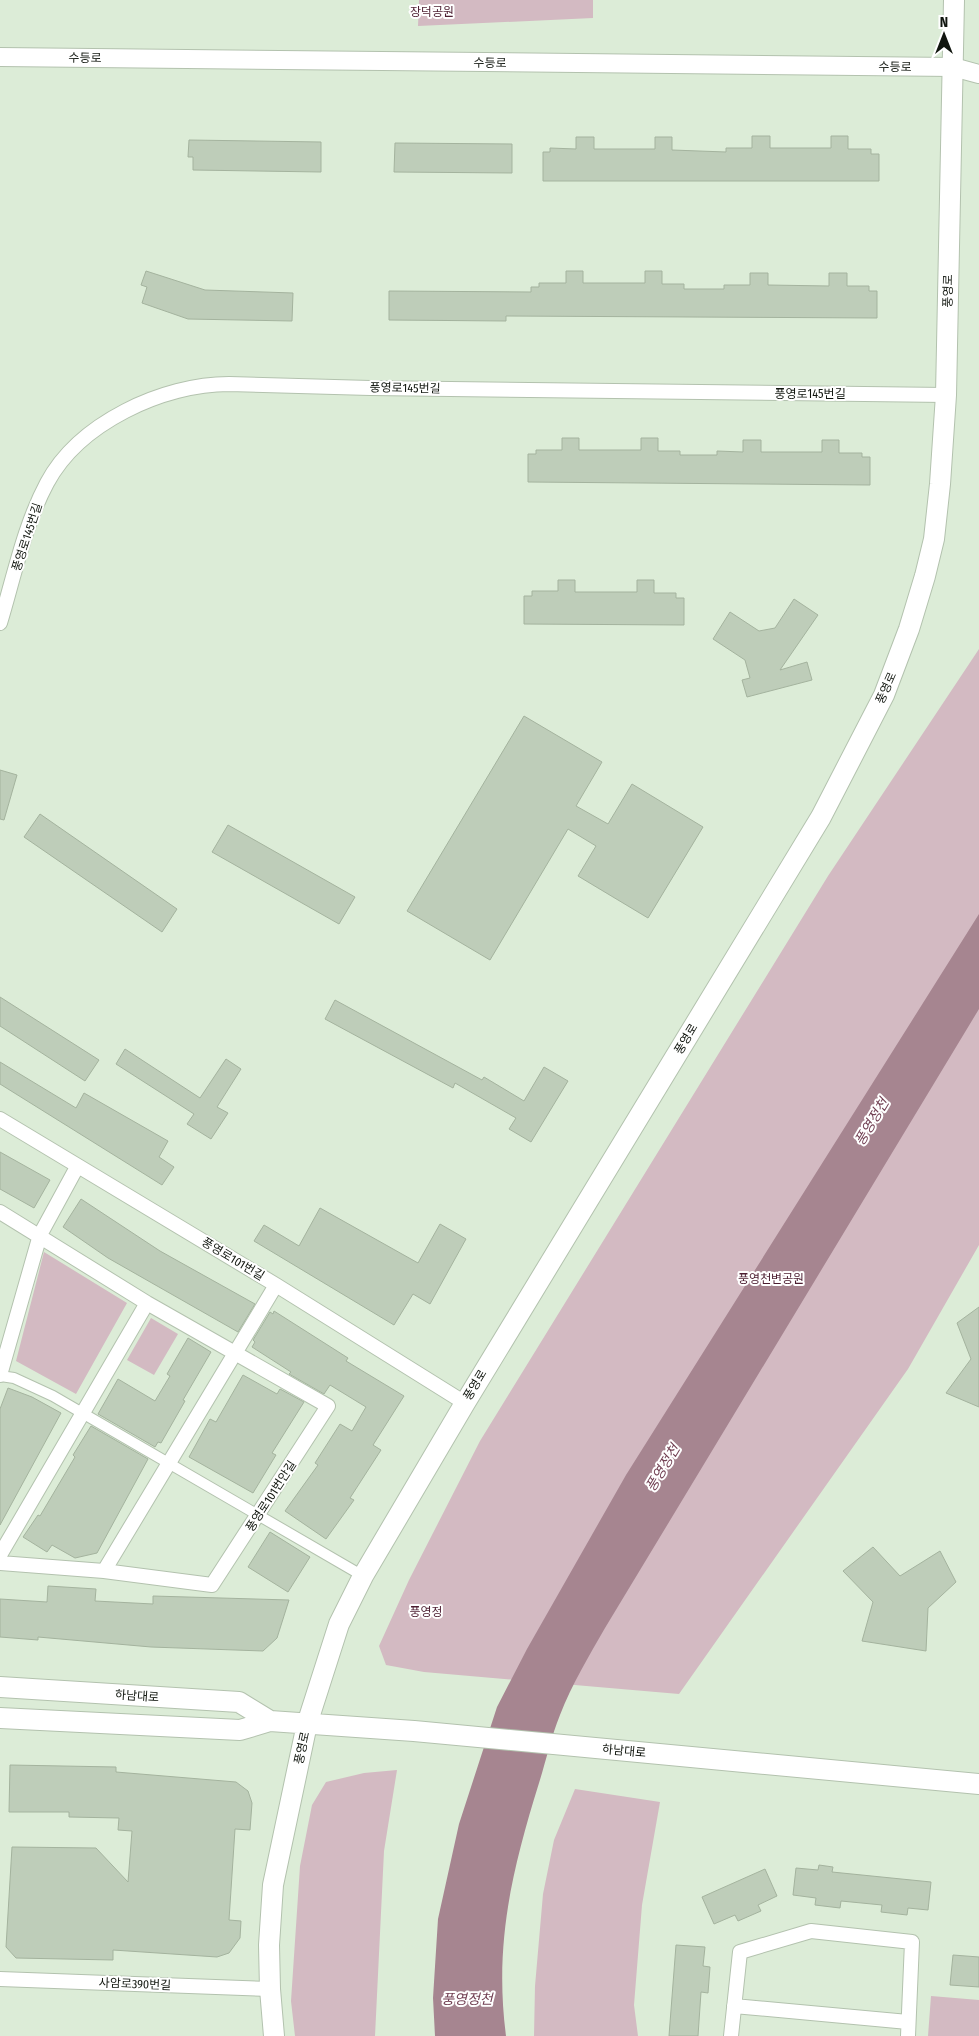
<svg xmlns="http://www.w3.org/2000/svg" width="979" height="2036" font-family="'Fira Sans Condensed','Noto Sans KR',sans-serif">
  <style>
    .green { fill: #d3bac2 }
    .water { fill: #a68590 }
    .building { fill: #becdb9; stroke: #a4b39e }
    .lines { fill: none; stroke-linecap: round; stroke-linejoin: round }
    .pedestrian-casing { stroke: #b3c2ae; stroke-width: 12 }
    .minor-casing { stroke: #b3c2ae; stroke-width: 16 }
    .tertiary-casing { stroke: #b3c2ae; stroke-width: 20 }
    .secondary-casing { stroke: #b3c2ae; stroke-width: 22 }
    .pedestrian { stroke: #fff; stroke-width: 10 }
    .minor { stroke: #fff; stroke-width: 14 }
    .tertiary { stroke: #fff; stroke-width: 18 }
    .secondary { stroke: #fff; stroke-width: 20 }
    .labels { text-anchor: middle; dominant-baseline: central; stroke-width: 4; stroke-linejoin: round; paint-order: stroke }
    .park-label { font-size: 12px; fill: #4c1e31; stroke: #fff }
    .street-label { font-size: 12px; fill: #11160f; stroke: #fff }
    .water-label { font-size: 14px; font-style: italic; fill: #713f52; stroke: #fff }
  </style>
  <rect width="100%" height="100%" fill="#dcecd7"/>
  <!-- green -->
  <path class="green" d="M419,0H593V18L418,26Z
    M979,649V1245L908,1369L679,1694L424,1672L386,1665L379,1646L409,1580L480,1441L828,876Z
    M44,1252L127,1303L76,1394L16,1361Z
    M151,1318L178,1334L154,1375L127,1360Z
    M397,1770L384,1851L375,2036H295L291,2001L300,1866L312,1805L326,1782L364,1773Z
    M575,1789L660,1802L642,1905L634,2005L638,2036H534L535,1986L543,1894L554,1840Z
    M931,1996L979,2000V2036H928Z"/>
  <!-- water -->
  <path class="water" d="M979,914V1009L605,1628C589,1656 572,1684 560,1715C551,1737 546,1761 539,1783C512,1870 494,1944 506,2036H435L433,1998L438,1919L459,1824L497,1707L527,1649L626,1475Z"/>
  <!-- building -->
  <path class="building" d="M752,136H770V148H831V136H848V149H871V154H879V181H543V152H550V148L576,149V137H594V149H655V137H672V150L726,152V148H752Z
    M189,140L321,142V172L193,170V157H188Z
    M395,143L512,144V173L394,172Z
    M146,271L205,290L293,293L292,321L188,319L142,303L147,287L141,285Z
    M566,271H583V283H645V271H662V284H684V289H724V285H750V273H768V285L829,286V273H847V286H869V291H877V318L506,316V321L389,320V291L531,292V287H539V283H566Z
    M562,438H579V450H641V438H658V451H680V455H717V451L743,452V440H761V452H822V440H839V453H862V457H870V485L528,482V454H536V450H562Z
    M558,580H575V592H637V580H654V593H676V598H684V625L524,624V596H532V591H558Z
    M794,599L818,615L780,670L807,662L812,680L747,697L742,680L750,678L745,660L713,639L730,612L759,631L775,628Z
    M524,716L602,762L576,806L608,824L632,784L703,827L648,918L578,876L596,846L568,829L490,960L407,911Z
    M0,770L17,775L4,820L0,819Z
    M40,814L177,909L162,932L24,837Z
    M228,825L355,897L339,924L212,852Z
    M0,997L99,1060L85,1081L0,1026Z
    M335,1000L482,1080L484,1077L524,1101L544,1067L568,1081L531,1142L509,1129L516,1118L455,1083L453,1088L325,1019Z
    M125,1049L200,1098L226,1059L241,1069L217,1107L228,1113L211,1139L187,1124L194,1114L116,1064Z
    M0,1062L76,1108L84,1093L168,1141L159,1157L174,1167L162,1185L0,1084Z
    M0,1152L50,1180L34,1208L0,1189Z
    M81,1199L160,1251L255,1304L238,1332L108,1258L63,1227Z
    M320,1208L418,1263L440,1224L466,1239L430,1304L413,1294L394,1325L254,1241L264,1225L299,1246Z
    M979,1307V1407L946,1393L971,1359L957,1323Z
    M274,1311L348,1358L346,1361L404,1396L373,1445L381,1450L350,1498L354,1500L326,1539L285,1511L318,1465L315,1463L340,1424L352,1431L366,1407L330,1385L324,1394L289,1374L291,1372L252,1347L255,1342L253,1340L270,1312L273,1314Z
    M188,1338L211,1352L183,1400L185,1401L161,1443L158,1442L155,1447L98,1414L118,1379L155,1401L170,1376L167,1374Z
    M243,1375L277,1394L280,1389L304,1402L272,1453L276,1455L253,1493L189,1457L210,1419L216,1422Z
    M8,1388L32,1397L61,1413L0,1525V1409Z
    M91,1426L148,1459L97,1553L75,1558L52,1545L47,1552L23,1537L38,1515L40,1516L75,1457L73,1455Z
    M270,1532L310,1557L288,1592L248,1567Z
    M873,1547L900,1576L940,1551L956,1582L928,1608L926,1651L862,1641L873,1602L843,1571Z
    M48,1586L96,1589L95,1601L153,1604V1596L289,1600L277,1638L263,1651L151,1647L38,1637V1640L0,1637V1599L47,1602Z
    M10,1765L116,1767V1772L236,1782L248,1791L252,1803L250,1830L235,1829L229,1920L241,1921L240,1938L229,1953L217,1957L113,1950V1960L16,1958L6,1947L12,1847L96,1848L128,1882L132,1831L118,1830L119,1818L69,1817V1812H9Z
    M819,1865L833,1867L832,1872L931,1882L928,1910L908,1908L907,1915L881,1912L882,1905L841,1901L840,1908L815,1905L816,1898L793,1895L796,1868L818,1870Z
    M765,1869L777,1896L758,1905L761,1911L738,1921L735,1915L714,1924L702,1897Z
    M676,1945L705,1947L703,1966L710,1967L708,1993L701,1992L698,2036H669Z
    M953,1955L979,1957V1987L950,1985Z"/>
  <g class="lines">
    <!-- pedestrian casing -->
    <g class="pedestrian-casing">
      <path id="pedestrian" d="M0,1376L14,1378L53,1396L363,1576"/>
    </g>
    <!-- minor casing -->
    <g class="minor-casing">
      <path id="minor" d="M0,623C14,577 24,526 47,483C79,423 163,384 229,384L370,388L946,395
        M0,1119L276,1285L465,1403
        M0,1212L147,1303L328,1406L212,1585L104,1571L0,1563
        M0,1375L40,1235L77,1167
        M0,1555L147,1303
        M104,1571L276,1285
        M0,1979L270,1989
        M734,2006L908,2022
        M731,2036L740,1952L811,1931L912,1942L908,2036"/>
    </g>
    <!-- tertiary casing -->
    <g class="tertiary-casing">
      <path id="tertiary" d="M0,57L953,67L979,74"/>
    </g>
    <!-- secondary casing -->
    <g class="secondary-casing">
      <path id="secondary" d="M0,1687L239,1702L270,1721
        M0,1718L240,1730L270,1721L414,1731L979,1784
        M274,2036L270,1989L269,1945L273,1885L307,1724L339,1624L363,1576L465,1403L821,817L884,695L909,629L925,576L934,539L940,484L946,395L954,0"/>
    </g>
    <!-- pedestrian -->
    <use href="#pedestrian" class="pedestrian"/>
    <!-- minor -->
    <use href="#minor" class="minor"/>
    <!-- tertiary -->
    <use href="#tertiary" class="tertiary"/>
    <!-- secondary -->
    <use href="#secondary" class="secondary"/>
  </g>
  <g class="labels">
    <!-- park labels -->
    <g class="park-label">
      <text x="432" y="12">장덕공원</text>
      <text x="771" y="1279">풍영천변공원</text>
      <text x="426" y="1612">풍영정</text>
    </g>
    <!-- street labels -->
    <g class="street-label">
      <text transform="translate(85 58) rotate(1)">수등로</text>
      <text transform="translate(490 63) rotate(1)">수등로</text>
      <text transform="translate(895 67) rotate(1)">수등로</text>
      <text transform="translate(948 291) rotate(-89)">풍영로</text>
      <text transform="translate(405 388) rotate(1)">풍영로145번길</text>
      <text x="810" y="394">풍영로145번길</text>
      <text transform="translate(27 537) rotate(-72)">풍영로145번길</text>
      <text transform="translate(886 688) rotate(-66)">풍영로</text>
      <text transform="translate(686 1039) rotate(-59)">풍영로</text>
      <text transform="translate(233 1259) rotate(31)">풍영로101번길</text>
      <text transform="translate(475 1385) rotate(-59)">풍영로</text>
      <text transform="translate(271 1496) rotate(-57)">풍영로101번안길</text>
      <text transform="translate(137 1696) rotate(4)">하남대로</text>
      <text transform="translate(302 1748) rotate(-78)">풍영로</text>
      <text transform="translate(624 1751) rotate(5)">하남대로</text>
      <text transform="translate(135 1984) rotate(2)">사암로390번길</text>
    </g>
    <!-- water labels -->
    <g class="water-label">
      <text transform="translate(872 1122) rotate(-59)">풍영정천</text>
      <text transform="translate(663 1468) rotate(-59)">풍영정천</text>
      <text x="467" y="1999">풍영정천</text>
    </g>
  </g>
  <!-- north arrow -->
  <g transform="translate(944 35)" stroke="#ffffff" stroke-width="4" paint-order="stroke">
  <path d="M0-4L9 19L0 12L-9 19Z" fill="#11160f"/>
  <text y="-8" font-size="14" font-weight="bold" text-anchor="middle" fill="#11160f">N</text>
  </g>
</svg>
